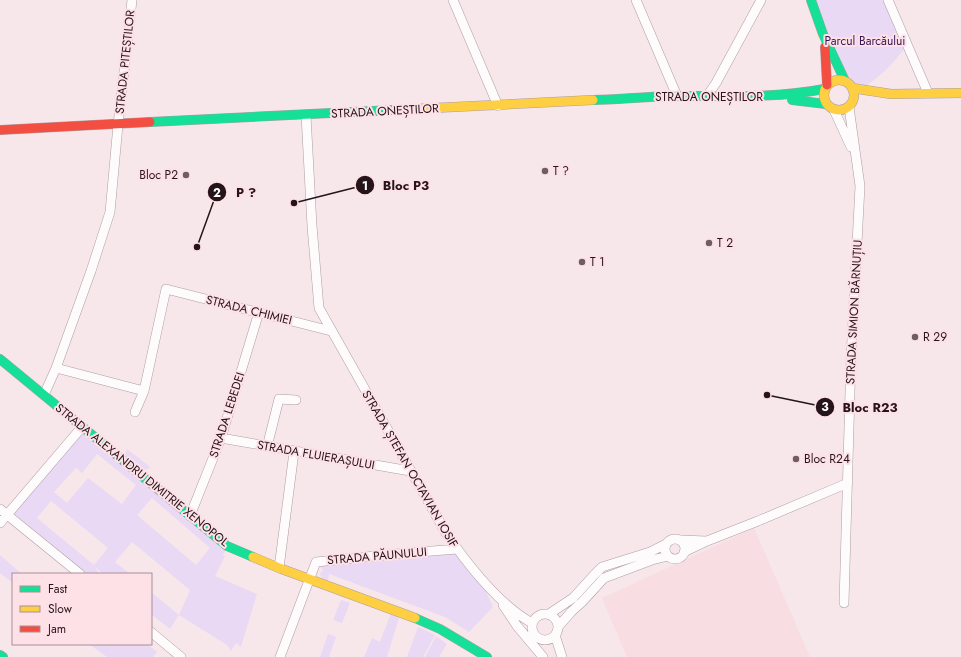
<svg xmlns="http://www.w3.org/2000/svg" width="961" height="657" font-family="Jost,sans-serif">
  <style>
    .built { fill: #f8dde3 }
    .green { fill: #e9d9f4; fill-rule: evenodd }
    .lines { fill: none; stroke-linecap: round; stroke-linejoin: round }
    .street-casing { stroke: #ad9ea2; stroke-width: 10 }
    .fast-casing { stroke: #ad9ea2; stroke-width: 10 }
    .slow-casing { stroke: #ad9ea2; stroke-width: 10 }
    .jam-casing { stroke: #ad9ea2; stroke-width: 10 }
    .street { stroke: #fefbfc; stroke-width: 9 }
    .fast { stroke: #16e098; stroke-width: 9 }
    .slow { stroke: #ffcf43; stroke-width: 9 }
    .jam { stroke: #f24e42; stroke-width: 9 }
    .poi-dot { fill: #6e5e63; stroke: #fee0e7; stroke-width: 1.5 }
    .labels { text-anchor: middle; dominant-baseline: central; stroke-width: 4; stroke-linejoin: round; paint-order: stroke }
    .park-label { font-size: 12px; fill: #351458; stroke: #fee0e7 }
    .street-label { font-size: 12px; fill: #25151a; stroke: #fee0e7 }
    .poi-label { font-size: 12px; fill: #25151a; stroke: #fee0e7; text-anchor: start }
    .leader { fill: none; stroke: #25151a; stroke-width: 1.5 }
    .callout-dot { fill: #25151a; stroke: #fee0e7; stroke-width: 1.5 }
    .mark-label { font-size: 12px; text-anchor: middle; font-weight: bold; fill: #fff }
    .callout-label { font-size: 13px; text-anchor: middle; font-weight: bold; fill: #25151a; stroke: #fee0e7; stroke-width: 4; stroke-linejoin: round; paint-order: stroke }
  </style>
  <rect width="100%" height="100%" fill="#f7e7ea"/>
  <!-- built -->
  <path class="built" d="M754,528L810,657H627L602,598Z"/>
  <!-- green -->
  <path class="green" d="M816,0H883L904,50L885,71L865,87L858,86L844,74Z
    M82,427L227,546L223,555L225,556L215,576L257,594L241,647L236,643L231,651L227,645L179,615L170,629L151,614V592L179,615L190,590L132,542L115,562L130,574H103L95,567L98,572L97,574H80L7,515ZM97,454L136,485L122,504L88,478L67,503L54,492L76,468L82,473ZM152,498L210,548L196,565L137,515ZM51,501L108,548L94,565L37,518Z
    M127,449L149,466L150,468L141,471L124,456Z
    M447,550L460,556L483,585L493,607L469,632L445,617L329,574L328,581L322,578L320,574L323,570L317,561Z
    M0,555L22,574H13V583L0,573Z
    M341,600L350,603L342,623L333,620Z
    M391,613L399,618L387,657H364L372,638L380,642Z
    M418,627L435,635L423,657H407Z
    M328,634L336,637L329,657H320Z
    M436,636L447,644L439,657H425Z
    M89,644H147L157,652L153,657H107Z"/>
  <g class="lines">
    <!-- street casing -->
    <g class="street-casing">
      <path id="street" d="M453,0L498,106
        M636,0L677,96
        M888,0L928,93
        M707,96L716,83L761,0
        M834,110L851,147
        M306,115L312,226L319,308L446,533C468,565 498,604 532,623
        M56,368L91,271L110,212L118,125L132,0
        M44,395L56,368L144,391
        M135,412L144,391L166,289L331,331
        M221,438L410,471
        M267,447L279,399L296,400
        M0,509L80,574
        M190,516L221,438L259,312
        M0,523L82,427
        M665 549a10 10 0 1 1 20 0a10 10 0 1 1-20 0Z
        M681,540L706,541
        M684,552L707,541L758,521L848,483
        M279,568L294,452
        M844,603L851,357L860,186L849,107
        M503,605L517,626L543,657
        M549,614L573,598L594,575L602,567L650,552L666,544
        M532 627a13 13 0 1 1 26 0a13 13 0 1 1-26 0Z
        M558,627L571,612L582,602L604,578L652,560L668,556
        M151,632L181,657
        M555,635L562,657
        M280,657L316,562L395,554L457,549"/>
    </g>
    <!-- fast casing -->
    <g class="fast-casing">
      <path id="fast" d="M811,0L823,34L845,81
        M593,100C623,99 654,96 684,96C731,96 778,98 824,89
        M792,100L826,104
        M150,122L413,109
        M0,359L227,546L253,557
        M415,618L440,629L487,657
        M0,655L3,657"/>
    </g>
    <!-- slow casing -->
    <g class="slow-casing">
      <path id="slow" d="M824 95a15 15 0 1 1 30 0a15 15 0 1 1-30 0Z
        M852,88L891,94L961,93
        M413,109L593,100
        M253,557L279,568L415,618"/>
    </g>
    <!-- jam casing -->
    <g class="jam-casing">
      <path id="jam" d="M825,47L827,85
        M0,130L150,122"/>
    </g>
    <!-- street -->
    <use href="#street" class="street"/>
    <!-- fast -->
    <use href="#fast" class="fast"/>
    <!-- slow -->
    <use href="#slow" class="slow"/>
    <!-- jam -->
    <use href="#jam" class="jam"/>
  </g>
  <!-- markers -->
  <g class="poi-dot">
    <circle cx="545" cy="171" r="4"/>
    <circle cx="186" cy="175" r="4"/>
    <circle cx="709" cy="243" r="4"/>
    <circle cx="582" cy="262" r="4"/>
    <circle cx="915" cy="337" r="4"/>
    <circle cx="796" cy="459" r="4"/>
  </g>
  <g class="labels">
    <!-- park labels -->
    <g class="park-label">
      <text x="865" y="41">Parcul Barcăului</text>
    </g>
    <!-- street labels -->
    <g class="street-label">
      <text transform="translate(125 62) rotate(-84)">STRADA PITEȘTILOR</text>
      <text x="709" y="97">STRADA ONEȘTILOR</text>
      <text transform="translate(385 111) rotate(-3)">STRADA ONEȘTILOR</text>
      <text transform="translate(249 310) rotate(14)">STRADA CHIMIEI</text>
      <text transform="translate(854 312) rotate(-87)">STRADA SIMION BĂRNUȚIU</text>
      <text transform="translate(227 415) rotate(-72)">STRADA LEBEDEI</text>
      <text transform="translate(316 455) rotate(10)">STRADA FLUIERAȘULUI</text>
      <text transform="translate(410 469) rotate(60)">STRADA ȘTEFAN OCTAVIAN IOSIF</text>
      <text transform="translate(142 475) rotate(39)">STRADA ALEXANDRU DIMITRIE XENOPOL</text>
      <text transform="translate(377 556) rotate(-5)">STRADA PĂUNULUI</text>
    </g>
    <!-- poi labels -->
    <g class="poi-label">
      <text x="553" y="171">T ?</text>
      <text x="178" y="175" text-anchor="end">Bloc P2</text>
      <text x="717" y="243">T 2</text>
      <text x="590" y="262">T 1</text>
      <text x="923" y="337">R 29</text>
      <text x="804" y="459">Bloc R24</text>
    </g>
  </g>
  <!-- callouts -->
  <path class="leader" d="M294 203L365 185M197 247L217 192M767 395L825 407"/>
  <g class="callout-dot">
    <circle cx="294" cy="203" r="4"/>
    <circle cx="197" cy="247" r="4"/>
    <circle cx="767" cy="395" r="4"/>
    <circle cx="365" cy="185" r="10"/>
    <circle cx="217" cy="192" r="10"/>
    <circle cx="825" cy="407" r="10"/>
  </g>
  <g class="mark-label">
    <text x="365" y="190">1</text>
    <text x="217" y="197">2</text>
    <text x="825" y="411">3</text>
  </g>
  <g class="callout-label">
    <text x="406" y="190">Bloc P3</text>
    <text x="246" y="197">P ?</text>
    <text x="870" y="412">Bloc R23</text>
  </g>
  <!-- legend -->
  <rect x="12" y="573" width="140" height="72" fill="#fee0e7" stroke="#a78f95"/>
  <rect x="20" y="586" width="20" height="6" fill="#16e098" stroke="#a78f95"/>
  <text x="48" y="593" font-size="12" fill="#25151a">Fast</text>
  <rect x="20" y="606" width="20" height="6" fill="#ffcf43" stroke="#a78f95"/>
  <text x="48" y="613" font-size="12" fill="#25151a">Slow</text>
  <rect x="20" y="626" width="20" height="6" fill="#f24e42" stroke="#a78f95"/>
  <text x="48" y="633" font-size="12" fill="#25151a">Jam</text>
</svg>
